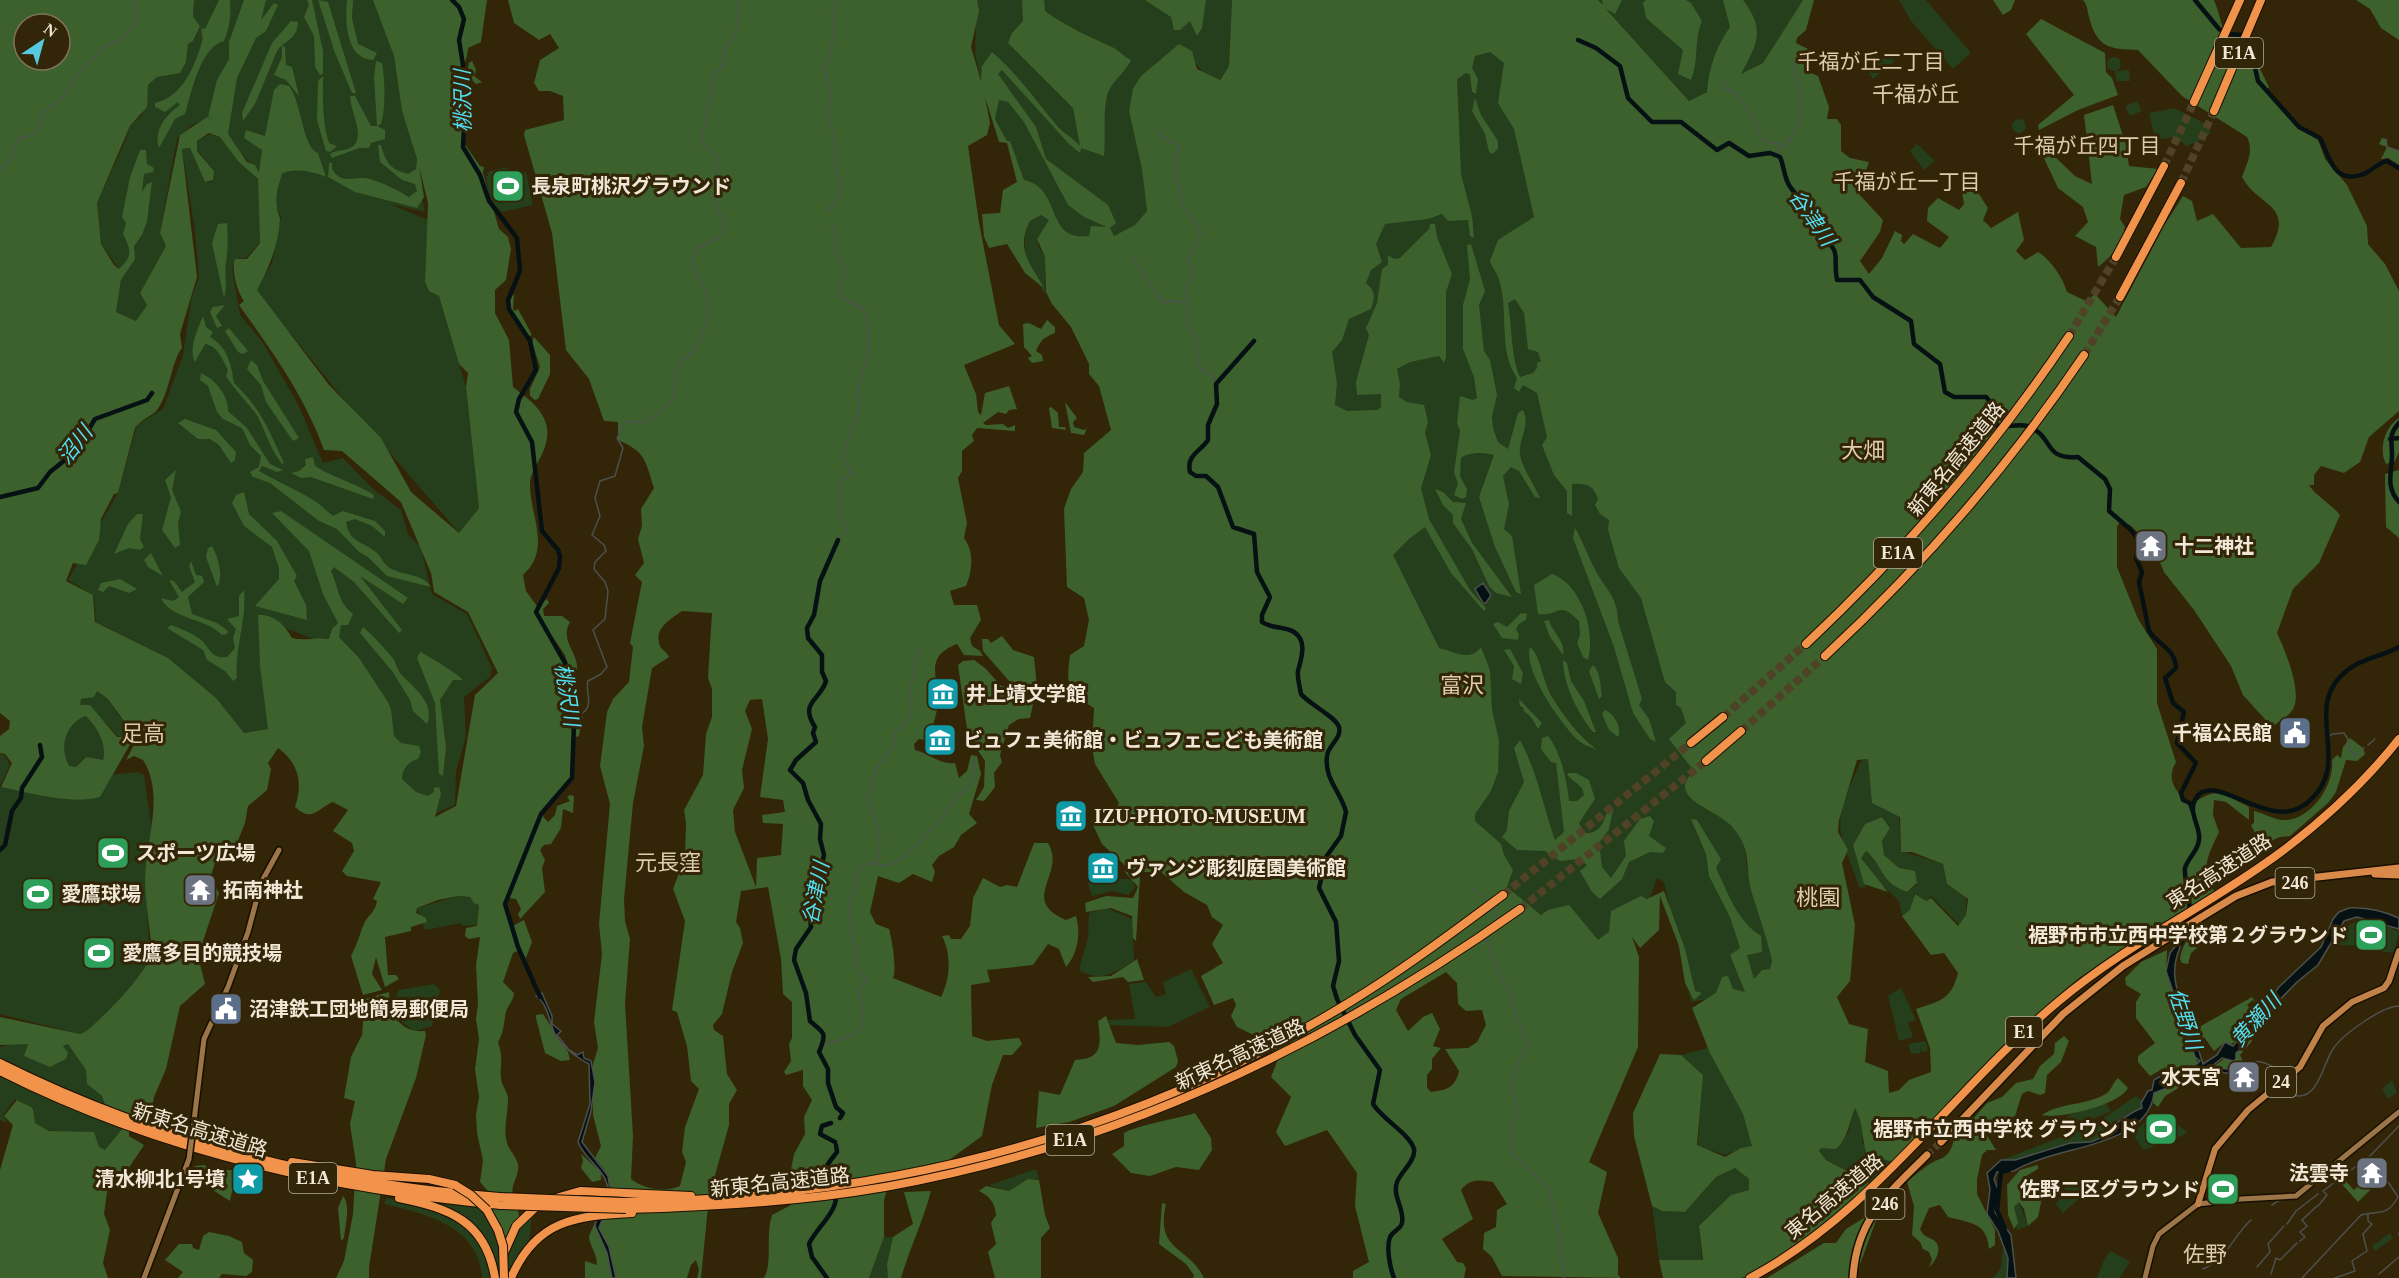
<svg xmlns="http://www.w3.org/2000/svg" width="2399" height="1278" font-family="'Times New Roman','Noto Sans JP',serif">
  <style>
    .green { fill: #253e1b }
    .forest { fill: #3c612c; fill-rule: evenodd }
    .water { fill: #061113; stroke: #4c514e; stroke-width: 1.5 }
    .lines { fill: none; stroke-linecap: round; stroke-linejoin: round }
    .stream { stroke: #4c514e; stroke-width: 1.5 }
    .river { stroke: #061113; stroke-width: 4.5 }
    .trunk-tunnel { stroke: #4f4226; stroke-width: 7; stroke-dasharray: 7 3.5; stroke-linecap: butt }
    .motorway-tunnel { stroke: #4f4226; stroke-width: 8; stroke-dasharray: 8 4; stroke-linecap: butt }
    .secondary-casing { stroke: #190f00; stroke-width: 8 }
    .primary-casing { stroke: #190f00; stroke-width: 9 }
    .trunk-casing { stroke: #190f00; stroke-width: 10 }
    .motorway-casing { stroke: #190f00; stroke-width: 10 }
    .secondary { stroke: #9c7549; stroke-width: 5 }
    .primary { stroke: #c1824a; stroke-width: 6 }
    .trunk { stroke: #d98a4a; stroke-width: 7 }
    .motorway { stroke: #f1934a; stroke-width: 8 }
    .secondary-bridge-casing { stroke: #190f00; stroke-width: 8; stroke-linecap: butt }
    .motorway-bridge-casing { stroke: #190f00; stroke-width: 10; stroke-linecap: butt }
    .secondary-bridge { stroke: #9c7549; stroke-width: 5 }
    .motorway-bridge { stroke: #f1934a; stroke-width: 8 }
    .labels { text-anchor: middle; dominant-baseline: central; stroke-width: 6; stroke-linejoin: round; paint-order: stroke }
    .shield { fill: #332507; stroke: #b7ad98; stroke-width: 1.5 }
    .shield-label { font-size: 18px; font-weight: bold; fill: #f0e7d6 }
    .poi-label { font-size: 20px; font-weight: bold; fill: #f0e7d6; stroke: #332507; text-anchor: start }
    .street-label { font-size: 20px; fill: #f0e7d6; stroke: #332507 }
    .neighbourhood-label { font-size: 21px; fill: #deccab; stroke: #332507 }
    .water-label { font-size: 21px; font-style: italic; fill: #52def3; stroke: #332507 }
    .quarter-label { font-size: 22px; fill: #deccab; stroke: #332507 }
  </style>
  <rect width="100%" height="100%" fill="#332507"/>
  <!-- green -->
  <path class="green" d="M194,0H374L394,56L402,111L418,156L416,169L425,212L390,204L428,220L425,282L439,296L466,387L479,508L459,533L340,395L290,333L265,336L256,291L272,263L281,216L275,206L281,174H259L227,136L208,117L189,127L177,139L160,232L166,246L140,293L147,305L136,321L116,312L121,281L119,269L101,244L97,203L124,144L130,126L142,115L148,85L157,77L165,75L186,62L188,44L193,41L200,26L193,16Z
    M973,0H1232L1229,66L1215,86L1179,44L1129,111L1135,134L1151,152L1147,211L1135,230L1087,248L1047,226L1037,238L1039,248L1045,256V294C1030,272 1017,246 1030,221L1041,215L1020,186L1008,143L995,119L983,87L975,55L976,13Z
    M1598,0H1803L1763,63L1689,101Z
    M1899,0H1926L1971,53L1953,69L1911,21Z
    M1480,40L1503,55L1513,77L1534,222L1528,307L1744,841C1746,856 1747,873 1751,888C1757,913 1778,943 1770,969L1762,970L1745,992L1691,1002L1664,882L1657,878L1647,906L1594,945L1542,915L1500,884L1464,820L1437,657L1328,418L1331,352L1369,243L1444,96Z
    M1885,55L1895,61L1873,79L1867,70Z
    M2107 64a7 7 0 1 1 14 0a7 7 0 1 1-14 0Z
    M2129,70L2130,81H2116L2115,71Z
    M2137,101L2142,111L2130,116L2125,106Z
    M2174,108L2206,124L2211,132L2203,140L2186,146L2176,137L2155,140L2149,113Z
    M2012 126a7 7 0 1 1 14 0a7 7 0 1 1-14 0Z
    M210,134L220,137L258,180L260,242L246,258L235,259L232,268L240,315L262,341L298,404L323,463L343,458L373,489L401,510L408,534L421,548L432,594L467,614L492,668L490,677L464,697L466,737L456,771L455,805L436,813L392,787L345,652L258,617L268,729L244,733L168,658L96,622L94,596L68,580L118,493L137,425L163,409L183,355L191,300L199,277L195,231L182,149L190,148L205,182L213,181V170L196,148V142Z
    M1917,144L1935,161L1924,170L1910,151Z
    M507,167L511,173L526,172L533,205L502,212C491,205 488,189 486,176H488L487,172Z
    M97,691L108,699L120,717L143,730L146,742L135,744L130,736H117L106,723L79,705L81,699L87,698Z
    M85,716C96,723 107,745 104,759L99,761L85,757L76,767H69C59,748 65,725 85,716Z
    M0,754L4,755L10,765L0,786Z
    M1868,758L1872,802L1899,816L1901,851L1943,864L1947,884L1966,898V915L1959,925L1931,896L1926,901L1914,893L1911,912L1902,916L1899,901L1871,874L1861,857L1866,851C1884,867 1879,882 1907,892L1917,885L1915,872L1899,868L1884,855L1882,841L1890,827L1882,817L1865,824L1853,845L1866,888L1859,887C1854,869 1844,851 1841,833C1837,810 1852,781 1861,761Z
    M137,772L144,775L152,829L145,871L150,959L122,1003L90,1032L79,1034L0,1014V787Z
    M1093,879H1128L1133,881L1135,888L1128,895L1113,891L1092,896L1088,884Z
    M458,896L470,897L479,905L477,925L462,926V923L425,930L417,908Z
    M1107,908L1132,919L1134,960C1115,973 1101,983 1079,970L1088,937L1089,913Z
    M2358,920L2377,922L2399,932L2394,952H2383L2365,946L2339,945L2347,927Z
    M1191,969L1210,1007L1168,1027L1109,1025V1020L1135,1019L1129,984L1146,982L1156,997L1166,994L1163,982Z
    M434,984L440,990L432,1026L416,1031C399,1023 386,1009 399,990Z
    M1901,988L1916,1020L1908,1023L1913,1037L1899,1041L1888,996Z
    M1926,1041L1928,1051L1922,1052L1920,1046L1921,1053L1911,1054L1908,1044Z
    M15,1043L29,1044L26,1049L50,1067L66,1059L63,1046L69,1044L87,1070V1084L102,1096L105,1105L0,1060V1047Z
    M1708,1048L1743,1114L1753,1146L1725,1155L1698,1146L1702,1074L1681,1055Z
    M0,1077L122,1129L105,1150L99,1149L95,1135L48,1130L34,1125C36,1104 32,1108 15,1099L3,1115L8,1123L0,1120Z
    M2392,1080L2397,1092L2388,1099L2382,1089Z
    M2136,1096L2142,1101L2143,1107C2130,1112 2118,1120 2109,1128L2115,1130L2113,1133L2083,1144H2066L2016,1160H2002L2096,1123Z
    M2105,1102L2111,1111L2072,1128L2067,1116Z
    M1855,1107L1863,1125L1862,1143L1894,1162L1870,1184L1825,1159L1819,1152L1820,1148L1840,1144L1848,1133Z
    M2153,1113H2159L2188,1132L2174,1140L2143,1150L2133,1134Z
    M2367,1160L2380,1173L2382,1179L2374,1186L2370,1181L2377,1173L2364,1162Z
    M1735,1168L1749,1179V1190L1699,1226L1702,1260H1659L1652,1206L1662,1211L1685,1212L1716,1177Z
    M1036,1169L1039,1179H1028L1009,1191L989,1185Z
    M2029,1176L2040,1186L2030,1189L2025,1195L2021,1193L2025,1177Z
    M2226,1177L2235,1187L2218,1199L2211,1192Z
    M2074,1182L2079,1185L2083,1195L2063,1213L2055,1203L2069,1193L2064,1188Z
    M386,1198C420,1204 467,1210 483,1246C488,1256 489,1268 492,1278H482C479,1226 426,1214 384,1204Z
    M2019,1202L2028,1226L2017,1230L2014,1207Z
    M442,1204L481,1207C496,1230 504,1249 498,1276L473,1226Z
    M532,1212L529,1244L507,1278L506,1250L515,1230Z
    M2390,1233L2393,1238L2375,1251L2372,1246Z
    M884,1237H893L889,1278H869Z
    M2003,1247L2008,1259L2007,1278H1993L2001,1268Z
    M2110,1251L2130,1261L2120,1278H2097L2103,1262Z"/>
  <!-- forest -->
  <path class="forest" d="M0,0H194L193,16L200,26L193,41L188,44L186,62L180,73L157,77L148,85L147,107L130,126L97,203L101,244L114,265L119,269C133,256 131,250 123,234L126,223L122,217L130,177L140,150H146L147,164L154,168L153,172L144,174L142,192L147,184L152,182L147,221L142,235L134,246L135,259L121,280L116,312L136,321L147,305L140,293L166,246L160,233L180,135L207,117L215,121L208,117L217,80L229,59V42L244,0H266L261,20L274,3L278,5L266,31L256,38L237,78L228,134L247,162L255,165L259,173L262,150L244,138L246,130L265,136L274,90L280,84L289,86C302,102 302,147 318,153L326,177C315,172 293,167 282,174C279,184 275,196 277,207C277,212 280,215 280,220C278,246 269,268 257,290L329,385L381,438L411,492L459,533L479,508L466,387L468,373L459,364L439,296L429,291L425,282L428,203L419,166L424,197L417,208L355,192L328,177L329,163H332V169C342,186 355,175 370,179C384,183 397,190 409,197L417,191L415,184L402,180L380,162L378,145H381C386,163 390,169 408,174L416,169L417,159L402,111L394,56L373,0H487L481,42L468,48C468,58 462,66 462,75C462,99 469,120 464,143L480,166L484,167L483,173L499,229L508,237L511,249L506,280L495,290V313L509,340L513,387C527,398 544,409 547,428C550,453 530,467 530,484C530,517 552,549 523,575L526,591L537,606V611L541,603L547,599L549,603L543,609L544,616H562L570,622C559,640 579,653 577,670L571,673L565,655L536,613V616L558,648L565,667L564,694L573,731L574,719L583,716L579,736L573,738L574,774L541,814L548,822L555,815L557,806L570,801L567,797L570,795L574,796L573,813L563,809L561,828L551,844L544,845L540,850L545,860L542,868L545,892L520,919L518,914L521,909L516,899L509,898L507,905L513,926L524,920L532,942L526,958L517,951L513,953L503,982L514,993C513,1000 511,1002 508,1007C503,1016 506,1029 498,1042C505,1062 498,1067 502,1083C504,1089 509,1095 508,1100C508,1114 503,1129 507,1143C509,1150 516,1156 518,1164C520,1176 510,1184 513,1195L488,1191L480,1182L483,1160L477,1133L476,1115L479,1097L475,1069L479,1039L476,1019L478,1004L476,965L480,937L469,939L465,936L466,928L477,926L479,905L474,903L470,897L458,896L438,900L417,908L416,913L426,918L427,922L411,927V931L385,937L388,975H396L399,979L385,987L376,957L372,974L382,990L363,995L351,956C357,946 362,926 366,920C371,913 375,911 377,901L373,899L381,882L347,876L342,871L354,851L352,843L333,831L348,810L333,802C316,809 313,823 295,807C303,784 299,763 278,748L268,763L271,769L267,790L248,806L245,823L235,848L218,854L210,878L219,893L198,956L205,984L180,1006L166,1069L154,1097L150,1117L137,1118L105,1105L102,1096L87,1084L86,1070L68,1044L63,1046L68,1053L66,1059L50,1067L24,1056L28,1044L0,1045V1017L80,1034L85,1032C105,1016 145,976 152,952C150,927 145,903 145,878C146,840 165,795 143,760L134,756L126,760L135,743L146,742L143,730L132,732L108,699L97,691L94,697L81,699L80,705H90L117,737L130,736L132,741L100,797C72,805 30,793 1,787L12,763L5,754L0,753V736L9,729L10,721L0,713ZM24,24H60V60H24ZM209,133L220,137L238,161L258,179L260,243L247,259H235C231,269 237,292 244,301L239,305C272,351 305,397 324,450L342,451L401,502L431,573L434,592L468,612L498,673L475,695L456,806L435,817L441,793L439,787L434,788V792L428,796L416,792L402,779C402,769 409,761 418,759L421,752L419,746L401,743L394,736L391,709L388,702L359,658L339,637L341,625H348L353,614C336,599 340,590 331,571L334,567L354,582L399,633L402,630L360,576L403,604L408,598L281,511L272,513L309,551L323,594L338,623L332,629L329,639C316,637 304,641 292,638C285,625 274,614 258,615L260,666L268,729L244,733L216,698L168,658L95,622L93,595L66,581L73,563L86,565L99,540L101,519L114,494L118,493L135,428C141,419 151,417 157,410C170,393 171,362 182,348L180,334L197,277L182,149L190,148L205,182L213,180L214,171L197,151V141ZM85,716C96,724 108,746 103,760L86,757L76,767L69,766C59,747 65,725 85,716Z
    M219,0H230C231,14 230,28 224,41C200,47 191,94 185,114L175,119L159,148C153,130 166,115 180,105L178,102L165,112L155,107V103C182,97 195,67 202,41C204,35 200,34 202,28L205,29Z
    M307,0H312L323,51V74L320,75L315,67L314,36L304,17L309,5Z
    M318,0L328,2L356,93H352L335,53Z
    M347,0H353L352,18L358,44L377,53L373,60C345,59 345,19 347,0Z
    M508,0H977L979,11L971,47L981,81L982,66L992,52C1018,74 1036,101 1058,127C1064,133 1073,138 1080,146L1073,108L1008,43L1012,33L1023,21L1022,0H1044L1045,11C1065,26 1090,37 1112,47C1119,50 1124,57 1131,60C1127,70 1115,79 1109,90C1102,105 1106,138 1104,156L1081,148L1080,153L1069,144L1002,70L998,74L1036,127L1046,159L1108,205L1116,223L1110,228L1114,236L1135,225L1147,211L1142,169L1129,111L1133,89L1141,76L1179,44L1192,51L1197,69L1220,80L1229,66L1232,0H1598L1603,5L1602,0H1622L1615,14L1606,9L1689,101L1707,92C1709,67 1716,47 1730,27L1723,0H1743C1766,30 1757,44 1741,74L1763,63L1803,0H1814L1806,30L1797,38L1796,43L1808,49L1803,56L1806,71L1818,76L1829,107L1827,119H1837L1841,125V151L1850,158L1869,162L1858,193L1883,220L1880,232L1860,261L1869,274L1882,258L1895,231L1902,235L1901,241L1904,244L1913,234L1940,248L1949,237L1927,221L1928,208L1938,198L1959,210L1964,204L1962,192L1973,185L1988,208L1983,220L1991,228L2018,212L2024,240L2016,251L2025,260L2038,252C2051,260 2063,278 2067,292L2086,301L2095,294L2116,317L2165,224L2183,196L2192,201L2197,221L2213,214L2241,248L2271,247C2295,204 2258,207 2242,177C2247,164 2254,150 2247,137L2182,96L2138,50C2109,49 2097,48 2089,17C2087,10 2088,6 2083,0H2214C2221,16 2221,30 2230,44L2247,43L2249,39L2254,43L2257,63L2269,87L2266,92L2299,128L2318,140L2325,159L2347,185L2367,226L2368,244L2385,264L2399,291V411L2369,437L2360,462L2344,473L2321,466L2314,475V485H2309C2317,497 2330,503 2340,515L2319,563L2293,589L2277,633C2285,650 2305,697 2291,712C2286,718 2278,722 2272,727L2243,695L2231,666L2194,610L2164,572L2154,548L2130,525L2119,523L2117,527V567L2138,619L2157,649V703L2176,762C2165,781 2177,791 2189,806C2218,786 2219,792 2249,807V820L2226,802L2214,800L2213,815L2219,832C2207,858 2201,865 2214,891L2079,978L1995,1054L1894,1162L1867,1155C1861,1138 1864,1123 1855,1108C1849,1123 1848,1138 1836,1149L1821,1148L1819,1151L1826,1160L1871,1184C1842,1212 1780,1267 1741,1278C1725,1278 1683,1278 1663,1278L1659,1260H1703L1699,1226L1731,1195L1749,1190V1179L1735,1168L1716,1177L1685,1212L1662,1211L1652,1206L1634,1136L1633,1113L1660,1054L1681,1055L1703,1075L1697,1145L1725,1157L1741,1148L1752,1146L1743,1114L1710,1053L1692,1008L1716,993L1722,977L1728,976L1733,989L1745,992L1730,955L1740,948L1730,917L1709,876L1706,854L1691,819L1697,820L1721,859L1716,868C1728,893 1737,921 1761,936L1762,952L1747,955L1754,979L1762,970L1770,969L1772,961C1767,937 1758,914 1751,890C1745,866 1752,851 1734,829C1718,808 1664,800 1694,771L1669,739L1686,723L1681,708L1676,705V692L1665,682L1641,598L1619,568L1608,530L1609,520L1600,514L1595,505L1598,499C1593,485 1587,483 1572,484V516L1567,513V491L1554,475L1542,445L1547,437L1537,393L1523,385L1519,392L1514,388L1517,378C1497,350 1510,309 1498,277C1496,271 1492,268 1490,261L1498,240L1534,217L1514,129L1498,103L1504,63L1490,52L1475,56L1472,68L1478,79L1476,94L1472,92L1470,74L1466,73L1457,79L1461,174L1472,216L1474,238L1470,236L1468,220L1448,221L1442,214L1428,219L1385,224L1376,244L1382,262L1371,270L1366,283C1376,292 1375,297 1371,309L1349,319L1342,340L1332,352L1337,383L1335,405L1347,411L1377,410L1381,407V394L1357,395L1356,382L1369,335L1366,328L1377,303L1382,269L1388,265V255L1394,259L1400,258L1429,229L1430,224H1435L1437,237L1452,274L1446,292V358L1444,363L1439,356L1410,362L1397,369L1400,384L1399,397L1407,402L1424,405L1428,422L1425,433L1431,455L1421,488L1429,519L1470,590L1486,608L1484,611L1451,573L1425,527L1409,539L1393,555L1439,648C1455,652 1470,662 1481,647L1490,670L1492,710L1499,740L1498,772L1491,791L1475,814V821L1501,844L1504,855L1513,870L1507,887L1541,915L1548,910L1569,905L1598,940L1609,932L1611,911L1641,896L1647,899L1664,891L1685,949L1695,991L1702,993L1694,1000L1685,983L1679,946L1660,896L1659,930L1640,948L1632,937L1639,957L1638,1047L1589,1162L1607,1172L1598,1213L1618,1258V1275L1621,1278L1502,1276L1492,1257L1483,1249L1484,1233L1496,1227L1497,1210L1507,1204L1493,1182C1480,1180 1470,1178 1461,1190L1473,1219L1442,1239L1457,1262L1463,1263L1466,1268L1464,1278H1353V1271L1369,1262L1355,1206L1357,1173L1327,1130L1285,1146L1276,1132L1291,1097L1271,1077L1278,1059L1264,1040L1237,1027L1231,1016L1236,1005L1233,998L1214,1005L1201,976L1223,963L1212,944L1223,925L1212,917L1207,905L1184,892L1161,872H1132L1102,844L1091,821L1100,814L1101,821H1111L1119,803L1095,764L1092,746L1094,708C1067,691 1066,686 1070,655L1084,646L1089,620L1084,598L1067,587L1064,509L1071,489L1083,472L1084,453L1111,430L1099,386L1089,374V364L1071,327L1052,304L1046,292L1045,257L1037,239L1049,220L1041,215L1030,221C1015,250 1031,264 1044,288L1025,273L1007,244L989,248L984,237L982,214L1000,213L1003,190L1017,182L1007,143L999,142L985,97L990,123L987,135L968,146L979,223L999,325L1015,344L964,365L976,394L978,412L981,415L985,393L1009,386L1017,409L1009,410L1006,414L998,412L983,423L986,425L1003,424L1008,428L1015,425V431L977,428L972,435L974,441L962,451V471L958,478L967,523L964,538C974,551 973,570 966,586L950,591L954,605H977L981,620L970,638L972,646L980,651L983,656L964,655L957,644C923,657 939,677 938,703C937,716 931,728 929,741L919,739L914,744L915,750C930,754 941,765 955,763L959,778L967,771L971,755L977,756L981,774L969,814L977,823L961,835L954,847L939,856L932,865L935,872L932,882L913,874L899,883L878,876L870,912L876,924L889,929C892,940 897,969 893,978L941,997C950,979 952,955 942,936L949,935L951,939H961L970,926L973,898L983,878L1000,887L1007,885L1017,887L1034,843H1048C1067,874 1018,900 1066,920L1076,916C1081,934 1078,953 1066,967L1059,949L1048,944L1033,965L987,970L990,982L971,985L972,1036L987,1041L1019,1038L1022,1044L1012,1055H1003L992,1085L982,1136L945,1163L892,1172L884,1200V1237L869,1278H764C773,1262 765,1237 772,1215L791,1205L796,1183L790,1175L794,1154L805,1134L804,1117L812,1100L803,1086V1070L786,1075L784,1072L791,1061L789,1044L792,1038V1002L783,994L781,959L768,887L741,891L736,922L740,928L743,943L732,972L722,1014L713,1025L714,1030L723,1036L727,1074L737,1090L729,1104V1125L709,1197L701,1278H697L699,1270L696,1260L691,1265L687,1278H585V1261L597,1265C597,1254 591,1248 589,1238C588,1234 609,1197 612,1190L604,1169L595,1158L601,1146L593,1115V1064L598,1048L594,1022L602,954L599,924L610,804L600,766L607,712L613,699L629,682L633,647L630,643L642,582L635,575L644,563L638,539L642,526L641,509L654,488C645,460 646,452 618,440V422L604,421L589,379L566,350L552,233L524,135L525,130L564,120L563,96L550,91H539L534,83L540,60L559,48L550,34L539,40L514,23ZM999,100L1008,102L1024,122L1068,205L1084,217L1107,227L1091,226L1089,236C1044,242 1063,188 1024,180L1010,141H1007L995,119ZM1515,299L1524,313L1528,349L1538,352L1541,361L1537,363V368L1533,373L1520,377C1511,358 1512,326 1508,303ZM682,611L712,613L708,678L712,689V717L706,734L703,775L684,810L686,823L685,857L673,889L685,921L672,1010L677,1012L687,1046L691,1081L699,1089L685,1127L682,1152L686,1162L680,1186C665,1193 644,1189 631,1179L633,1136L625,1003L630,939L625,921L624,899L633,803L644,746L642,727L652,668L669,657C667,652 662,650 660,646C653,628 671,619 682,611ZM762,699L768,739L760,797L783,800L785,812L762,815L763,823L783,824L781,855L757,858L756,887L735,832L733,810L744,788L742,770L752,729L745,711L750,700ZM1868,759L1872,803L1900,817L1901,852H1912L1943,864L1947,884L1968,899L1966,915L1958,926L1931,898L1926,901L1915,894L1910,910L1902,916L1931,955L1944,953L1958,973C1951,1000 1940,1001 1916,1009L1930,1048L1931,1072L1909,1080L1899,1090L1889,1093L1888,1071L1865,1062L1868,1029L1849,1024L1837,997L1850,981L1855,925L1842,863L1848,850L1838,832L1839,820L1857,760ZM1446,972L1457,983L1458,1004L1466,1011L1482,1010L1486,1025L1477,1042L1468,1048L1445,1049L1459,1071C1455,1088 1447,1090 1431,1092L1427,1088V1075L1432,1069V1059L1441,1048L1433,1046L1440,1029L1432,1013L1423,1017L1408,1031L1396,1010L1401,999Z
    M1145,0H1206L1202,28L1197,36L1190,21L1180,30H1174L1171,17Z
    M1646,0H1686L1691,3L1702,21C1693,43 1700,57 1691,80L1678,74L1683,50L1646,18L1643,3Z
    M1993,0H2015L2011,10L2003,15Z
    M2356,0H2399V40L2381,28L2370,9Z
    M2041,19L2105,53L2106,72L2112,78L2118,95L2078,110L2039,130L2038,125L2074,95L2026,34Z
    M291,21L298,22C298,39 285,40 277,51L255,104L243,121L242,113L272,43Z
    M282,46L285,47L286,65L292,67L299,96L286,80L274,75L282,57Z
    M376,61L382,63C385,81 386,106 381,124L377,126L385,130V139L371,143L369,148H359L332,158L330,154C336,150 341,151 348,149C369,141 350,112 350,96H355L371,126H377L374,77Z
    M472,61L476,70L474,76L482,82L476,84L471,79L467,84L465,80L469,63Z
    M323,76C323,99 322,122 329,143L337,146L330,152L326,151L317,120L318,81Z
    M1475,98L1481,115L1498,141V149L1492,154L1489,152L1485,134L1472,111Z
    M2113,105L2126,145L2129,166L2158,169L2146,187L2124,195L2120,219L2125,227C2121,246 2113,255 2098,267L2096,247L2075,236L2088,222L2083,207L2058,188L2042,154L2051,153L2075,176L2092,184L2084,115Z
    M2382,138L2386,139L2387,147L2399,151V165L2388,158L2381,159L2387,147L2379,144Z
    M227,223C228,237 228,249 226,263C224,275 228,283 224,298L212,243L218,224Z
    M1471,244L1485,291L1479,305L1484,351L1490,360L1497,395L1492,417L1493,428L1498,442L1508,449L1518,413L1523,410C1531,426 1518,439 1520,455C1523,469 1534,485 1540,498L1535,497L1519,471L1511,467L1503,476L1509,504L1504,529L1512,536L1521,594L1516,592L1495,547L1479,497L1494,455C1484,452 1469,452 1461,458L1460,476L1467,489L1466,497L1462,499L1454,495L1458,484L1454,472L1460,431L1457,423L1460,396L1473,400L1477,398L1474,377L1463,349V305L1470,279L1467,245Z
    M514,294L513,309L515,311L518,309L532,335L529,336C520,325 502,306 514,294Z
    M225,305L216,316L222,326L217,328L210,312L213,307Z
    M203,316L206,327L213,332L210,337C228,348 231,363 234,383C262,410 268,429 284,463L282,464C271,450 266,433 258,417C249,403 235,391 226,376L228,370C222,359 218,346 205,344L195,362C188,348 198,329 203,316Z
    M1047,320L1055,327V333C1043,338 1041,340 1036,351L1042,355L1043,361L1032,363L1028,358L1032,356L1024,347L1023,324L1029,323L1041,329Z
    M229,328L248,351L243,354L238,352L225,331Z
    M534,337L550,355V374L538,399L535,400L530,396V389L540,367L532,342Z
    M251,360L257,365L263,381L299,438L293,441L266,402L261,385L247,369Z
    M201,373C215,379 229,396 228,411L247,428L270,464L283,470L277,472L262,466L259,471C276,481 293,488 310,498C318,502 325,510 333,516L343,511L375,521L385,531V537L372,526L355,519L346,522C350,545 365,541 378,554C383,560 385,567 394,570C407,576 423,574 431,587L387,576L368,557L359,552L337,529L319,521L270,483L253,477L250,472L259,467L261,456L250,445L242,428L223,419L217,412L208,386L200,380Z
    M1065,402L1077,418L1073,422L1074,427L1084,430L1087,428L1084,435L1071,433Z
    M1051,407L1058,413L1059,427H1065L1066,430L1052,428L1049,408Z
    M2399,418V452L2395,461L2386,464C2378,450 2385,426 2399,418Z
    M185,419L216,430L236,452L235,460L231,463L219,445L210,439H198L178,423Z
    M313,457L315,466C334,478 355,483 374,495L373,499L311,477L301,478L291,473L299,471L306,465L305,459Z
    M176,470L172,490L181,512L178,523L180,545L175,548L162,530L171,497L165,480Z
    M2399,470V538L2386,527L2385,474Z
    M1435,489L1443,492L1453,502L1466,503L1461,519L1472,543L1512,597L1496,593L1489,586L1472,549L1453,523V515L1443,505Z
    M244,492L249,514L277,541L297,576L294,581L306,605L307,620L255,606L279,579V568L272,547L244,526L232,503L236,495Z
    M137,514H143L140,539L144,547L140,550L129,548L114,554L128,524Z
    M1575,528C1584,543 1590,562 1598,575C1608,591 1618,600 1618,621L1642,699L1639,705L1649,719L1656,742L1650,739L1633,713L1614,647L1573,538Z
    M212,546C218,556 224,577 217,587L206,557L208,548Z
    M151,553L163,576L148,567L144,560Z
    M191,561L196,575L202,576L204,582L188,597L192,614L217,623L228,631L227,634L222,635C206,618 170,619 161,598L173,601L179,597L169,580L174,581L182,592L195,582L189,566Z
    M1552,574C1581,584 1596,631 1588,660L1583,657L1577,643L1580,635L1579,621C1557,599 1560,617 1538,614L1534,585Z
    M120,579L137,589L129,593L109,586L103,592L98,590L101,583Z
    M244,590C247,621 234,649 237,678L233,681L225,671L207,660L203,650L167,628L171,625C181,629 193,633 201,640C211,649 211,659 227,657L235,648L233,638L236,629L227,619L239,616V596Z
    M1521,613L1527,614L1526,620L1519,624L1516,629L1519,634L1518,640L1502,638L1493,624L1498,622L1507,627Z
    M1549,620C1552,632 1566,641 1563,655L1550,637L1544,621Z
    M363,627C374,636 382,646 392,657C396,662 397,669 400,673C412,687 436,702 427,724L413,711L410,700L392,671L360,633Z
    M1002,636L1013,650L1034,657L1037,688L1009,681L983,651L982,639H988L991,643Z
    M1530,647C1541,655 1543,684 1552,697C1564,717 1578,735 1597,750C1590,746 1587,747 1579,741C1562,726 1522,669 1530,647Z
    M1510,649L1523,673L1521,684L1512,679L1514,666L1504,650Z
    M420,652C425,654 460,675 463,680H453L440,700L446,747L443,776L439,774L435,703L417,658Z
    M974,660L985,668L1001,686L1023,689L1024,700L1033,704L1030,718L1019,719L1009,725L1000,755L1002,762L994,773L995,787L984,801L976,800L984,787L985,761L968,736L958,665L963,661Z
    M1563,660L1567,663L1571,681L1584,701L1596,732H1593C1577,712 1563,684 1563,660Z
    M1593,665C1601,672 1600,686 1602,696L1599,699L1589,671Z
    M1519,699L1542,723L1538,729L1531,717L1523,710L1524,708L1520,706Z
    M1605,710C1615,714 1622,728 1618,737L1609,730L1602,714Z
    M1548,736C1561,752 1567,781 1569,801H1577L1584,795L1582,788L1567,775L1569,773H1576L1589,780L1595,799L1579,823L1584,833C1602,834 1605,820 1608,806L1613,810L1609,829L1599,843L1602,867L1611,878L1626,856L1624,841L1640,819L1650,816L1654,821L1649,836L1666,848L1663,853L1650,852L1629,862L1622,879L1600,899L1592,892L1580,871L1587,865L1579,859L1560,861L1545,851L1517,850L1502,837L1507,830L1509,811L1524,782L1514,748L1520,740C1537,771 1543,806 1555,840L1564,832L1556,763L1551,762L1541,749L1542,738Z
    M2350,738L2363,748L2365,754L2357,761L2346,760L2336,792L2329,802L2290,836L2280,837L2261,845L2251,825L2254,823V811C2263,813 2273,819 2282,820C2310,822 2335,785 2332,760L2337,755L2341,758L2343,747Z
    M1882,817L1890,828L1882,841L1884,855L1899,868L1915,871L1917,883L1907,892C1879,882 1884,866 1866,851L1861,858L1888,892L1864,884L1853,845L1865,824Z
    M1124,871L1140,877L1136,941L1133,938L1132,916L1111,908L1086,912L1085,903L1106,896L1133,898L1138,887Z
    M2201,927V932L2197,933V948L2191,953L2188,964L2182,963L2180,959C2182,945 2189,935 2201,927Z
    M2167,950L2166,972L2198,1064L2181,1072H2167L2166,1067L2150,1076L2138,1062V1056L2155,1043L2136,1018V1002L2141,994L2126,985L2125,978L2141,962Z
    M1137,959L1144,980L1128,982L1123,977L1093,982L1088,977L1111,976Z
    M389,992C390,1015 400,1033 425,1031L426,1035L416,1078L386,1159L369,1267V1278H336L344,1261L353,1214L356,1164L350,1124L355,1101L344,1098L351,1057L362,1035L365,999Z
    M2252,997L2256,1003L2253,1000L2247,1005L2256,1017L2238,1040L2231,1044L2225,1042L2214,1051L2204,1037L2197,1043L2194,1030Z
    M543,1014L568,1052L570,1060L561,1061L545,1053L536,1018V1015Z
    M1106,1016L1116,1043L1138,1045L1169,1042L1174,1046L1178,1061L1176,1067L1114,1106L1069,1122L1036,1128L1039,1091L1060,1095L1075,1060C1103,1059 1101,1044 1098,1021Z
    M2064,1036L2069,1041L2061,1062L2047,1075L2045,1093L2040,1095L2028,1091L2022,1094L2015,1116L1995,1122L1990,1120L1984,1133L1964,1134L1956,1138L1987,1103L2002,1097L2016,1083L2033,1079L2040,1066L2054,1054L2055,1043Z
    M2251,1036L2252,1041L2240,1055L2246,1067L2244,1069L2212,1068L2225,1058L2234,1061L2236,1053Z
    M2217,1070L2220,1072L2217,1078L2211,1077L2209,1081L2195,1078L2165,1096L2158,1107L2153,1103L2154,1093C2170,1088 2182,1077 2198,1073C2203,1071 2211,1071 2217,1070Z
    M2118,1078L2128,1088C2121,1104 2059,1120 2042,1115C2061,1102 2087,1106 2107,1093C2112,1089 2113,1082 2118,1078Z
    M17,1100C34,1110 33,1102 35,1123L49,1131L94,1132L99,1147L105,1150L122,1129L129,1131V1136L144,1145L126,1172L117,1173L108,1185L104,1214L110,1230L103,1263L108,1278H0V1170L13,1125L4,1116Z
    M1195,1113L1211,1138L1212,1150L1199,1170L1176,1167L1150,1176L1131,1173L1112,1154L1124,1146V1133C1138,1125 1176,1119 1195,1113Z
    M1986,1134L1996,1150H1987L1982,1155L1977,1180V1194L1995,1230V1245L1989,1249C1987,1222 1970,1223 1948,1217L1940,1205L1929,1208L1920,1229C1924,1238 1928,1236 1935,1241C1943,1248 1935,1263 1929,1267L1932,1260L1929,1252L1923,1249L1920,1242L1912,1235L1914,1206L1907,1182C1913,1176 1920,1171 1927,1166C1940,1156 1948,1162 1954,1140Z
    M581,1154L601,1172V1180L592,1182L581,1168L583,1161Z
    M204,1165L215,1170H240L234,1173L232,1178L249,1183V1186L232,1191L230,1201L208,1187L205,1180L191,1172L195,1166Z
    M2038,1165V1169L2026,1176L2022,1191L2025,1194L2031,1188H2044L2038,1217L2028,1226L2024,1209L2019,1202L2014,1207L2018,1223L2014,1229L2008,1215L2007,1185L2020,1170Z
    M2362,1174L2366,1178L2369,1175L2372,1178L2370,1181L2374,1186L2358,1202L2338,1180L2342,1177L2354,1190L2363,1181L2358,1175Z
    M1028,1179L1039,1180L1045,1215L1050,1228L1041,1238V1278H995L988,1252L996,1244L991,1223L996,1215C995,1202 989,1196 979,1191L986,1186L1009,1191Z
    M931,1191C923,1221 910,1248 901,1278H888L887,1264L893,1237L913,1224L904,1192Z
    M343,1196C351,1205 345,1226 344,1238L341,1241L338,1208Z
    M1162,1203L1166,1204C1155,1252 1188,1245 1204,1278H1193L1194,1275L1186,1264L1159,1244Z
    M491,1209H518L519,1217L506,1243Z
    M1864,1218H1877L1855,1278H1767L1824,1243H1836L1846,1229Z
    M209,1232L229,1236L242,1242L244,1253L253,1260L252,1272L246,1276L222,1274L219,1278H178L183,1272L165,1260L179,1244H192L193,1248L199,1250L203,1236Z"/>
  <!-- water -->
  <path class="water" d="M1483,583L1491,595L1486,603H1483L1475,589Z
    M2349,908C2367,907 2383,911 2399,918V929L2357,917L2344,921L2318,965L2297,982L2269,1011L2263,1026L2247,1038V1045L2236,1053V1059L2233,1061L2222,1058L2211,1067L2242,1071L2252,1061L2249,1070L2238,1073L2242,1080L2234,1073H2224L2217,1069C2193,1073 2176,1085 2154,1093C2148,1148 2055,1145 2014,1171L1997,1172L1994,1179L1999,1192L1995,1212L2011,1235L2016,1278H2007L2008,1258L1998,1231L1987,1214L1990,1189L1987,1173L2001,1160H2015L2070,1143L2091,1142L2113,1133L2115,1128H2109C2121,1121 2130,1112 2142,1108L2141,1103L2148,1091L2152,1090L2154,1080C2169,1069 2186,1076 2200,1061L2195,1057L2166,971L2170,953L2182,938L2184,939C2161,980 2186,1004 2197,1042L2201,1040L2197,1045L2203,1064L2217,1055L2225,1042L2233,1046L2238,1040L2279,987L2321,947L2333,919L2339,912Z
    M542,993L552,1016V1024L561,1031L557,1035L569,1050L577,1055L583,1052L584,1058L591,1061L595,1082L591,1111L582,1142L608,1176L611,1197L599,1228L609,1247L616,1278H612L607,1253L595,1226C596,1215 604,1209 607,1199C614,1173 585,1162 578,1142L590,1104L589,1064C576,1057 561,1047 554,1032C549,1021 548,1004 536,996Z"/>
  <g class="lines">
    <!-- stream -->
    <path class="stream" d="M1723,81L1725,88L1736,93C1746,109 1758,122 1762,140L1779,144L1778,156
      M1155,130L1167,140L1180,145L1174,160L1182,205L1199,227L1201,233L1188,261L1195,276L1185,286L1188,301L1186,324C1189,330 1196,333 1196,339C1199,355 1194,370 1212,375L1217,383
      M2386,139L2387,147L2399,151
      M1782,147C1812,121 1799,93 1793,61
      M0,170L13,158V149L19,138L34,135L45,111L64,96L80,71L103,48L122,39L136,24L138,16L133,0
      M828,212L842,190L837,176L835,139L826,113L832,100L825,68L831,51L834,28L832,13L837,0
      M831,224L837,236L834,249C843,269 851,267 838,289L840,296L864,310L869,332V348L858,389L859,411L842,457L852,473C849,476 842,480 840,484C839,487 844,502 839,514L848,530L838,540
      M1132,256L1162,302L1176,301L1187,304
      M573,718C599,709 584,694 588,681L601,674L607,667L593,630L605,619L608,591L605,582L594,569L595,562L606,551L604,545L592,535L600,516L595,498L600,481L615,476L623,448L617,438L625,422H647L673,400L677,365C681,360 688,358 691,353C708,331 715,305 700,280C693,267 690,266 695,250L720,236L725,222C705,192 723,185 716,156L704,146L702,137L713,86L712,78L724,64L725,46L733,39L736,31L739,0
      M2327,738L2332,734L2344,733L2348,739L2347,745L2354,756L2364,748
      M2368,745L2375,739
      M879,862L880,836L868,799L876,769L894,745L895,732C922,708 908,711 912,681C913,670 917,659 919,648
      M1473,888L1488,901
      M1493,907L1497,919
      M1490,934L1487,939L1492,959L1513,1000L1516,1018L1528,1042L1517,1066L1512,1085L1517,1112L1510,1136L1512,1154L1549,1189L1560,1240L1564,1278
      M822,1045L850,1036L861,1028L863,1009L858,993L867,978L860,975L857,967L848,904L857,885L858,871C872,856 881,869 892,864C915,853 940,819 956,799C961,792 967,790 971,782C974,776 974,767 975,760
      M2252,1062C2261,1060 2278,1067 2284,1076
      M2286,1080L2293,1095C2318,1103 2323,1063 2333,1049C2342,1035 2382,1006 2399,1006
      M2323,1191L2371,1155L2399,1126
      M2272,1205L2280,1200
      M2318,1206L2327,1195L2324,1192
      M2287,1224L2296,1211L2318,1194
      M2399,1233V1235
      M2300,1241L2305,1237L2300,1232L2307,1226L2302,1220L2317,1206
      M2257,1267L2270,1252L2268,1244L2284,1226
      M2203,1269C2229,1258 2231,1238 2251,1220
      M2271,1274L2276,1258L2280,1260L2297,1243
      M2379,1274L2399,1257
      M2302,1278L2361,1215C2380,1210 2387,1217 2398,1197L2383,1174
      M2335,1278L2355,1271L2352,1261L2367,1251L2363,1234L2372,1224L2368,1221V1215"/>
    <!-- river -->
    <path class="river" d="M452,0L459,7L464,19L459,40L463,65L458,85L465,109L463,147L480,175L489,201L517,238L520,271L508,300L509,309L530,341L536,370L519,399L516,412L532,442L542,531L558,550L560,556L559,568L536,612L565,663L568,676L567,698L574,724L572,778L541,814L505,904L518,947L540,997
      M2195,0L2219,29L2228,34L2242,35L2249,41L2258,81L2299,127L2320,138C2330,157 2333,187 2366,173C2374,169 2378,163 2387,161L2399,168
      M1578,40L1596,48L1620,66L1628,98L1652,122H1681L1717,150L1729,143L1749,156L1770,153L1780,157C1784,166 1784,177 1789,185C1798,200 1820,215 1819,234C1844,255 1832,253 1837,280H1860L1873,297L1911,321L1914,344L1940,364L1945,392L1954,397H1986L1992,404L1991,417L1998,426C2007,428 2018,423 2027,426C2055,436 2042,460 2078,457L2105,479L2110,489L2109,511L2130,529L2140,542L2136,558L2142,572L2139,582L2149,631C2158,645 2175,648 2176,668L2165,678L2173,703L2184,712L2177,743L2196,763L2181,793L2183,800L2190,803L2193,812
      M1254,341L1216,384L1217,404L1208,425V440C1200,452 1186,455 1190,472L1196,476H1206L1218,487L1233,527L1254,534L1257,572L1270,597L1262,615V622C1272,629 1284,626 1294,632C1308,641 1301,659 1298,671C1297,677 1300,688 1301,694C1309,704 1336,717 1339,727C1342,739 1328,745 1327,756C1324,779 1341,792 1346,812L1341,836L1326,857L1319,888L1336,922L1339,961L1333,986L1337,999L1355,1035L1380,1070L1373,1104C1383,1120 1410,1134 1414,1149C1416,1160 1401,1172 1397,1182C1392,1197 1405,1209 1402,1223C1401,1229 1393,1231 1390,1237C1386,1247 1390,1268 1394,1278
      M2399,423C2388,435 2392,440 2392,455C2392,472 2385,487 2399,502
      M2390,439L2399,438
      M0,497L38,488L50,472L75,452L95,419L147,400L152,393
      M838,540L820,581L814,615L807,628L808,638L822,655V672L826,681C820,701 799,702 815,727L813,733L816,742L796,760L790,770L803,783L808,800L821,824L820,839L824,855L816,890L809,907L811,927L796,949L794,960L806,993L810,1021C823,1033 828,1031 819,1052L828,1069V1083L836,1107L843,1113L840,1118
      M0,850L5,845L12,811L21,798L22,788L42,757L40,745
      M2180,944C2189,930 2191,907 2188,890C2187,883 2184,876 2185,868C2188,858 2198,851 2199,840C2201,827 2188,813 2195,800C2213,766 2269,835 2307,803C2357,762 2297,707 2349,669C2363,658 2384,656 2399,647
      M831,1123L822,1126L820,1134L835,1142
      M834,1186C816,1174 828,1164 837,1152L836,1145
      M2005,1229L1997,1210L2001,1172L2009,1170
      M827,1278L812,1257L809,1244C816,1228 838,1212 836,1194"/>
    <!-- trunk-tunnel -->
    <path class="trunk-tunnel" d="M1927,1155L1941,1142"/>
    <!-- motorway-tunnel -->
    <path class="motorway-tunnel" d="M2164,166L2194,102
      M2181,183L2214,111
      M2069,336L2116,257
      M2084,355L2120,297
      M1723,717L1806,644
      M1741,731L1825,656
      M1503,895L1691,743
      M1520,909L1706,761"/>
    <!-- secondary casing -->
    <g class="secondary-casing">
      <path id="secondary" d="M193,1129L204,1039L228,987L248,932L261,883L279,850
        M144,1278L189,1159
        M2145,1278L2153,1246L2159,1234L2198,1204L2241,1199L2296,1196L2399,1112"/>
    </g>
    <!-- primary casing -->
    <g class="primary-casing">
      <path id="primary" d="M2198,1204L2215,1149L2248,1110L2300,1067L2323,1026L2352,1002L2384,988L2389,981L2399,951"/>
    </g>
    <!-- trunk casing -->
    <g class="trunk-casing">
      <path id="trunk" d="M2375,874L2399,875
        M1941,1142L2063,1014L2123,966L2200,918L2236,896L2272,882L2399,868
        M1853,1278C1856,1219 1889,1193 1927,1155"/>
    </g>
    <!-- motorway casing -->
    <g class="motorway-casing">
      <path id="motorway" d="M2194,102L2240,0
        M2214,111L2261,0
        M2116,257L2164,166
        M2120,297L2181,183
        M1806,644C1905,551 1993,449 2069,336
        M1825,656C1923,565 2009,466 2084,355
        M1691,743L1723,717
        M1706,761L1741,731
        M0,1063C156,1141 326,1184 500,1197
        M0,1071C156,1150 327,1189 501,1205
        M292,1162L373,1175L429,1179L455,1185
        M399,1198C449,1208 486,1221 495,1278
        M549,1200L580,1191L691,1196
        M623,1202C883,1199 1128,1138 1350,1002C1404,969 1453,932 1503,895
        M626,1209C713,1207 799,1202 885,1187C1116,1146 1330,1044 1520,909
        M487,1210L498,1230
        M504,1253L516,1226L538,1205
        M511,1278C536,1220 575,1216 632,1213
        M1750,1278C1876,1211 1952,1090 2059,1001C2128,943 2210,905 2281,852C2325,819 2365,782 2399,739"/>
    </g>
    <!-- secondary -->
    <use href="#secondary" class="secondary"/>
    <!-- primary -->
    <use href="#primary" class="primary"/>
    <!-- trunk -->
    <use href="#trunk" class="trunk"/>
    <!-- motorway -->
    <use href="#motorway" class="motorway"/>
    <!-- secondary-bridge casing -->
    <g class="secondary-bridge-casing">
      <path id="secondary-bridge" d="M189,1159L193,1129"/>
    </g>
    <!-- motorway-bridge casing -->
    <g class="motorway-bridge-casing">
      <path id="motorway-bridge" d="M455,1185L471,1195L487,1210
        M500,1197L623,1202
        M501,1205L626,1209
        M498,1230L503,1246L504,1278"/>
    </g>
    <!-- secondary-bridge -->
    <use href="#secondary-bridge" class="secondary-bridge"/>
    <!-- motorway-bridge -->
    <use href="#motorway-bridge" class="motorway-bridge"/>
  </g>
  <!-- icons -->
  <defs>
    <g id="stadium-square" transform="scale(1.725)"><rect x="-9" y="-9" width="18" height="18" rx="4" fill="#2e9e5b" stroke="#332507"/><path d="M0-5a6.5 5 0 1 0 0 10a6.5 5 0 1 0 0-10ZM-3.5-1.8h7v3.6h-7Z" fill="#fff"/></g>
    <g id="temple-square" transform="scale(1.725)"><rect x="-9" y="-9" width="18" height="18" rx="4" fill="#6b7280" stroke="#332507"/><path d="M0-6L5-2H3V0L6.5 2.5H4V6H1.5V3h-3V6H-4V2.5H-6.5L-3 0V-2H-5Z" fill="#fff"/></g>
    <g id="museum-square" transform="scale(1.725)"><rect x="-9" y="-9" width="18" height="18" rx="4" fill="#0f9aa8" stroke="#332507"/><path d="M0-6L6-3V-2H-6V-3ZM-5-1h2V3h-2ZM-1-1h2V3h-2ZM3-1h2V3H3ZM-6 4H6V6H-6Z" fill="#fff"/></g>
    <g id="civic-square" transform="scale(1.725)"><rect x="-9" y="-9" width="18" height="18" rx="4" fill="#5c6f8a" stroke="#332507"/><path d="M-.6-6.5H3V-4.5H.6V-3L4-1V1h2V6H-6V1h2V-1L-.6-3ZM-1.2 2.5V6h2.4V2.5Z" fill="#fff"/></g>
    <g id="sight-square" transform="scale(1.725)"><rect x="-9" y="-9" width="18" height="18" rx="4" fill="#0f9aa8" stroke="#332507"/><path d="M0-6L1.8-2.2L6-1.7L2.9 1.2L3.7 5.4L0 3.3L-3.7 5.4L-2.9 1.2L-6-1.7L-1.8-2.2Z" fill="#fff"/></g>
  </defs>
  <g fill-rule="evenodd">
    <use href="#stadium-square" x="508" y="186"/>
    <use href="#temple-square" x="2151" y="546"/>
    <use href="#museum-square" x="943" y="694"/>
    <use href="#civic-square" x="2295" y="733"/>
    <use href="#museum-square" x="940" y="740"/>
    <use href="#museum-square" x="1071" y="816"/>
    <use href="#stadium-square" x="113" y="853"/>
    <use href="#museum-square" x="1103" y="868"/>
    <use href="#temple-square" x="200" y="890"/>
    <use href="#stadium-square" x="38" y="894"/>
    <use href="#stadium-square" x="2371" y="935"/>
    <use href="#stadium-square" x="99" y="953"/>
    <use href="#civic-square" x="226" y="1009"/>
    <use href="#temple-square" x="2244" y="1077"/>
    <use href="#stadium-square" x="2161" y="1129"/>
    <use href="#temple-square" x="2372" y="1173"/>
    <use href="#sight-square" x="248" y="1179"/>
    <use href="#stadium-square" x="2223" y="1189"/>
  </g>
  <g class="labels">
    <!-- shield labels -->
    <g class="shield">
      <rect x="2215" y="38" width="48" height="30" rx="4.5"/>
      <rect x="1874" y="538" width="48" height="30" rx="4.5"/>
      <rect x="2275.5" y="868" width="39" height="30" rx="4.5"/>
      <rect x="2006" y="1017" width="36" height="30" rx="4.5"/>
      <rect x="2266" y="1067" width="30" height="30" rx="4.5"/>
      <rect x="1046" y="1125" width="48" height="30" rx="4.5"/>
      <rect x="289" y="1163" width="48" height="30" rx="4.5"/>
      <rect x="1865.5" y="1189" width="39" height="30" rx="4.5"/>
    </g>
    <g class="shield-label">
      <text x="2239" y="53">E1A</text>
      <text x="1898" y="553">E1A</text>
      <text x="2295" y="883">246</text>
      <text x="2024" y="1032">E1</text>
      <text x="2281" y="1082">24</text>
      <text x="1070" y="1140">E1A</text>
      <text x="313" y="1178">E1A</text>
      <text x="1885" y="1204">246</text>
    </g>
    <!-- poi labels -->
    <g class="poi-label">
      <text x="531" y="186">長泉町桃沢グラウンド</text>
      <text x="2174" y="546">十二神社</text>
      <text x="966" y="694">井上靖文学館</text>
      <text x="2272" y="733" text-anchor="end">千福公民館</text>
      <text x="963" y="740">ビュフェ美術館・ビュフェこども美術館</text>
      <text x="1094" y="816">IZU-PHOTO-MUSEUM</text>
      <text x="136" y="853">スポーツ広場</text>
      <text x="1126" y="868">ヴァンジ彫刻庭園美術館</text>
      <text x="223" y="890">拓南神社</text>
      <text x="61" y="894">愛鷹球場</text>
      <text x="2348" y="935" text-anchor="end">裾野市市立西中学校第２グラウンド</text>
      <text x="122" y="953">愛鷹多目的競技場</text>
      <text x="249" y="1009">沼津鉄工団地簡易郵便局</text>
      <text x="2221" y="1077" text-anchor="end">水天宮</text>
      <text x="2138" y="1129" text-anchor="end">裾野市立西中学校 グラウンド</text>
      <text x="2349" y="1173" text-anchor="end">法雲寺</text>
      <text x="225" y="1179" text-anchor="end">清水柳北1号墳</text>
      <text x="2200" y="1189" text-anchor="end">佐野二区グラウンド</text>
    </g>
    <!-- street labels -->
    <g class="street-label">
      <text transform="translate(1956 459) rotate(-51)">新東名高速道路</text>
      <text transform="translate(2219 871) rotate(-33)">東名高速道路</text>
      <text transform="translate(1240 1054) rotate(-25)">新東名高速道路</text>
      <text transform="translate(200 1130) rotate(17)">新東名高速道路</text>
      <text transform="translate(780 1182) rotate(-6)">新東名高速道路</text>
      <text transform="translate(1834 1196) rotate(-40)">東名高速道路</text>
    </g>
    <!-- neighbourhood labels -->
    <g class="neighbourhood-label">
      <text x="1871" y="62">千福が丘二丁目</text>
      <text x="2087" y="146">千福が丘四丁目</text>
      <text x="1907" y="182">千福が丘一丁目</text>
    </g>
    <!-- water labels -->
    <g class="water-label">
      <text transform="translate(463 101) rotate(-91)">桃沢川</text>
      <text transform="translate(1812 218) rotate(55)">谷津川</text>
      <text transform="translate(75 445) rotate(-52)">沼川</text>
      <text transform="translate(567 695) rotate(81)">桃沢川</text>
      <text transform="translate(816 893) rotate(-79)">谷津川</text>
      <text transform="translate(2185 1019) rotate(72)">佐野川</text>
      <text transform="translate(2256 1020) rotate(-48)">黄瀬川</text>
    </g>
    <!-- quarter labels -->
    <g class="quarter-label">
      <text x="1916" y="94">千福が丘</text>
      <text x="1863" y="450">大畑</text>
      <text x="1462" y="685">富沢</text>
      <text x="143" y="733">足高</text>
      <text x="668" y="862">元長窪</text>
      <text x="1818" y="897">桃園</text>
      <text x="2205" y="1254">佐野</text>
    </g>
  </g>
  <!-- north arrow -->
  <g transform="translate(42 42) rotate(36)"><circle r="28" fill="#332507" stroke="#7f735a" stroke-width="1.5"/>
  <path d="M0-4.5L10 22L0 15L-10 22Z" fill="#56c9e1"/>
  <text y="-9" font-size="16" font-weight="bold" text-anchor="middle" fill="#f0e7d6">N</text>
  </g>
</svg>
